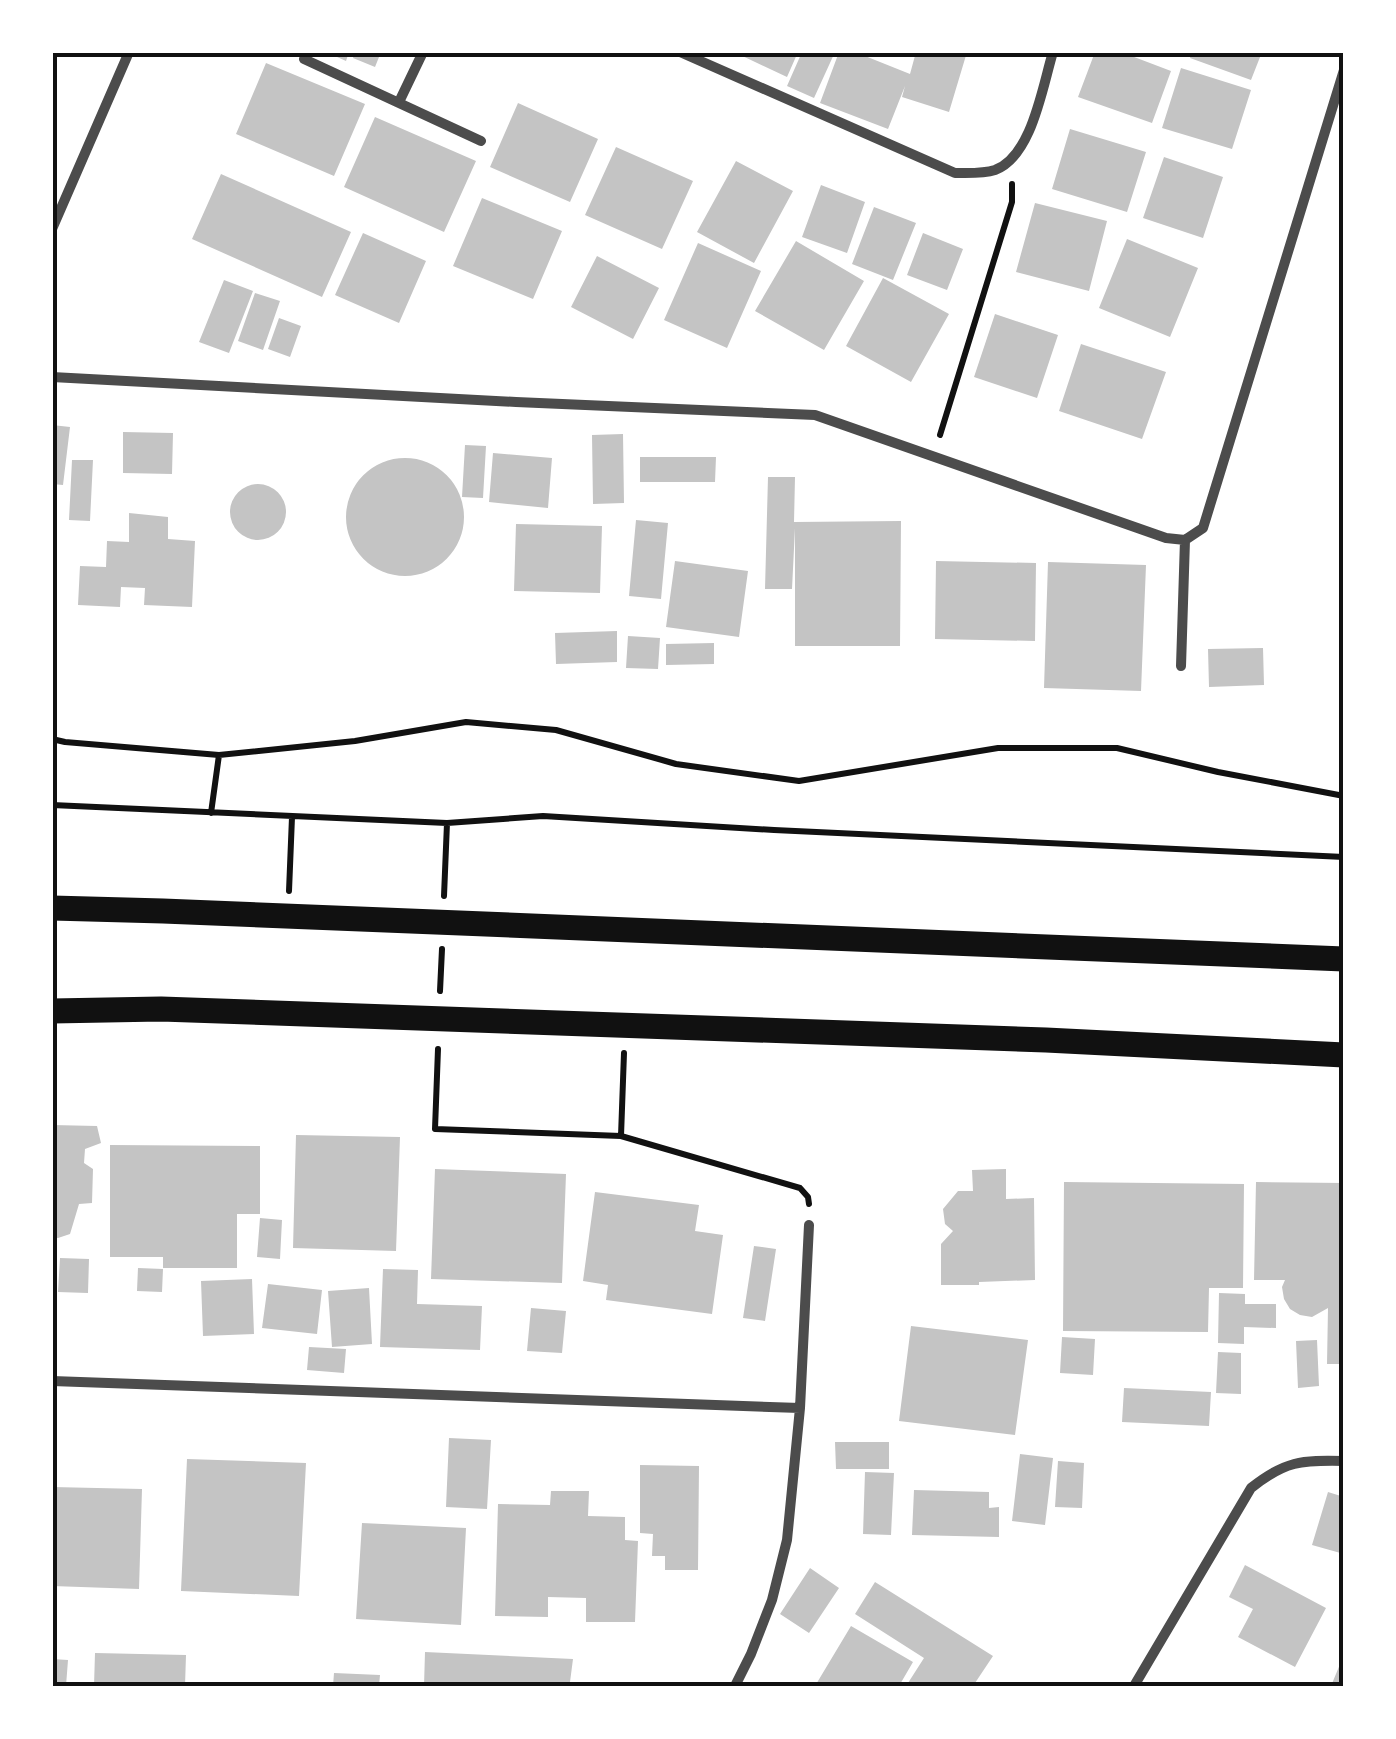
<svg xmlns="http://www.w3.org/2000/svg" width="1396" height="1739" font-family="'Golos Text',sans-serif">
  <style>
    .building { fill: #c4c4c4 }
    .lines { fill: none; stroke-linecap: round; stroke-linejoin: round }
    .path { stroke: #111; stroke-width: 6 }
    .minor { stroke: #4c4c4c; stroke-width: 10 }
    .primary { stroke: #111; stroke-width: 25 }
    .neatline { fill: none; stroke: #111; stroke-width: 4 }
  </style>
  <rect width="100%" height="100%" fill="#fff"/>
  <!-- building -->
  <path class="building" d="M326,52H349L346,61Z
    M355,52H381L375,67L353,58Z
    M734,52H798L787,77Z
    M802,52H835L814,98L787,86Z
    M839,52H855L910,74L916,52H967L949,112L902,97L905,86L888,129L820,103Z
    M1095,52H1121L1171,71L1152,123L1078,97Z
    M1192,52H1262L1251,80L1190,58Z
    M266,63L365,104L334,176L236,134Z
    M1181,68L1251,90L1232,149L1162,128Z
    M518,103L598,139L570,202L490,167Z
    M375,117L476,161L444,232L344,187Z
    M1070,129L1146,152L1127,212L1052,189Z
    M616,147L693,181L662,249L585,215Z
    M1164,157L1223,177L1203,238L1143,218Z
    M736,161L793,191L754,263L697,232Z
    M221,174L351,232L322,297L192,239Z
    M821,185L865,202L847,253L802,237Z
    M482,198L562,231L533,299L453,266Z
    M1035,203L1107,221L1089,291L1016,272Z
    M874,207L916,223L893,280L852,264Z
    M363,233L426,261L399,323L335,295Z
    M923,233L963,249L947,290L907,275Z
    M1127,239L1198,268L1170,337L1099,308Z
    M796,241L864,281L824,350L755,311Z
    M698,243L761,271L727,348L664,320Z
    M597,256L659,288L633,339L571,307Z
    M883,278L949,314L911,382L846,346Z
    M224,280L253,291L229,353L199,342Z
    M255,293L280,301L263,350L238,341Z
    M995,314L1058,335L1037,398L974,377Z
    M279,318L301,326L290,357L268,349Z
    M1081,344L1166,372L1142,439L1059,411Z
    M52,425L70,427L63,485L52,484Z
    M123,432L173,433L172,474L123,473Z
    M623,434L624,503L593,504L592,435Z
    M465,445L486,446L483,498L462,497Z
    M493,453L552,458L548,508L489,502Z
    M640,457H716L715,482H640Z
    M346 517a59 59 0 1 1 118 0a59 59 0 1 1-118 0Z
    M72,460H93L90,521L69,520Z
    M768,477H795L794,522L901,521L900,646H795V528L792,589H765Z
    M230 512a28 28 0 1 1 56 0a28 28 0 1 1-56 0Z
    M129,513L168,517V539L195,541L192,607L144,605L145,588L121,587L120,607L78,605L80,566L106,567L107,541L129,542Z
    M636,520L668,523L661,599L629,596Z
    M516,524L602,526L600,593L514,591Z
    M675,561L748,571L739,637L666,627Z
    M936,561L1036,563L1035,641L935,639Z
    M1048,562L1146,565L1141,691L1044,688Z
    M617,631V662L556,664L555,633Z
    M628,636L660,638L658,669L626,668Z
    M714,643V664L666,665V644Z
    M1263,648L1264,685L1209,687L1208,649Z
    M52,1125L97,1126L101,1143L85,1149L84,1163L93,1169L92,1203L79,1204L70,1234L58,1238L52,1237Z
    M296,1135L400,1137L396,1251L293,1248Z
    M110,1145L260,1146V1214H237V1268H163V1257H110Z
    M435,1169L566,1174L562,1283L431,1279Z
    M1006,1169V1199L1034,1198L1035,1280L979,1282V1285H941V1244L953,1231L945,1224L943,1209L958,1191H973L972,1170Z
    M1064,1182L1244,1184L1243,1288H1209L1208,1332L1063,1331Z
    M1256,1182L1344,1183V1364H1327L1328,1308L1312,1317L1300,1315L1290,1309L1284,1299L1282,1287L1285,1280H1254Z
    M595,1192L699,1205L695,1231L723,1235L712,1314L606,1300L608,1285L583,1281Z
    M260,1218L282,1220L280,1259L257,1257Z
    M754,1246L776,1249L765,1321L743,1318Z
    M60,1258L89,1259L88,1293L58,1292Z
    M138,1268L163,1269L162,1292L137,1291Z
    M383,1269L418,1270L417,1304L482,1306L480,1350L380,1347Z
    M252,1279L254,1334L203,1336L201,1281Z
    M268,1284L322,1290L317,1334L262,1328Z
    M369,1288L372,1344L332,1347L328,1291Z
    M1219,1293L1245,1294V1304H1276V1328L1244,1327V1344L1218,1343Z
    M531,1308L566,1311L562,1353L527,1351Z
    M911,1326L1028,1340L1015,1435L899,1421Z
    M1062,1337L1095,1339L1093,1375L1060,1373Z
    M1317,1340L1319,1386L1298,1388L1296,1341Z
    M309,1347L346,1349L344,1373L307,1370Z
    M1218,1352L1241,1353V1394L1216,1393Z
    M1124,1388L1211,1392L1209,1426L1122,1422Z
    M449,1438L491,1440L487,1509L446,1507Z
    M835,1442H889V1469H836Z
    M1020,1454L1053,1458L1045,1525L1012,1521Z
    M187,1459L306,1463L299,1596L181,1591Z
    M1058,1461L1084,1463L1082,1508L1055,1507Z
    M640,1465L699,1466L698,1570H665V1556H652L653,1534L640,1533Z
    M865,1472L894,1473L891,1535L863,1534Z
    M52,1487L142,1489L139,1589L52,1586Z
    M914,1490L989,1492V1508L999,1507V1537L912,1535Z
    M551,1491H589L588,1516L625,1517V1540L638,1541L635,1622H586V1598L548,1597V1617L495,1616L498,1504L550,1505Z
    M1328,1492L1344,1497V1554L1312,1545Z
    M362,1523L466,1528L461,1625L356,1619Z
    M1245,1565L1326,1608L1295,1667L1238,1637L1253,1609L1229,1597Z
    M810,1568L839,1588L809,1633L780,1614Z
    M875,1582L993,1656L973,1686H914L908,1683L924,1658L855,1614Z
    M851,1626L913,1662L899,1686H815Z
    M425,1652L573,1659L570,1682L566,1686H424Z
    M95,1653L186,1655L185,1686H94Z
    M1343,1657L1344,1686H1331Z
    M52,1659L68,1660L66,1686H52Z
    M334,1673L380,1675L379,1686H333Z"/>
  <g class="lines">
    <!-- path -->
    <path class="path" d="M940,435L1012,202V184
      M52,739L65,742L219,755L355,741L466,722L556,730L676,764L799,781L998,748H1117L1218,772L1344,796
      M52,805L447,823L543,816L774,830L1344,857
      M211,813L219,755
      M289,891L292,817
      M444,896L447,823
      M440,991L442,949
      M438,1049L435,1129L621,1136L800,1188L808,1197L809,1204
      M621,1136L624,1053"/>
    <!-- minor -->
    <path class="minor" d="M680,52L955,173C967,173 983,174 995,170C1032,156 1042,88 1053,52
      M304,59L481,141
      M399,102L423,52
      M52,229L129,52
      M52,377L516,402L815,415L1166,538L1185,540L1203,528L1344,70
      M1181,666L1185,540
      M52,1381L800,1408
      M735,1686L751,1654L772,1600L787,1540L800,1408L809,1225
      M1134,1686L1251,1488C1285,1461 1301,1460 1344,1461"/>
    <!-- primary -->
    <path class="primary" d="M52,908L163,911L1344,959
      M52,1011L161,1009L1046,1040L1344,1055"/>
  </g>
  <!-- border -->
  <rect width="1396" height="1739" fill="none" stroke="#ffffff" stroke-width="110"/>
  <rect x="55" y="55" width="1286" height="1629" class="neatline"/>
</svg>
